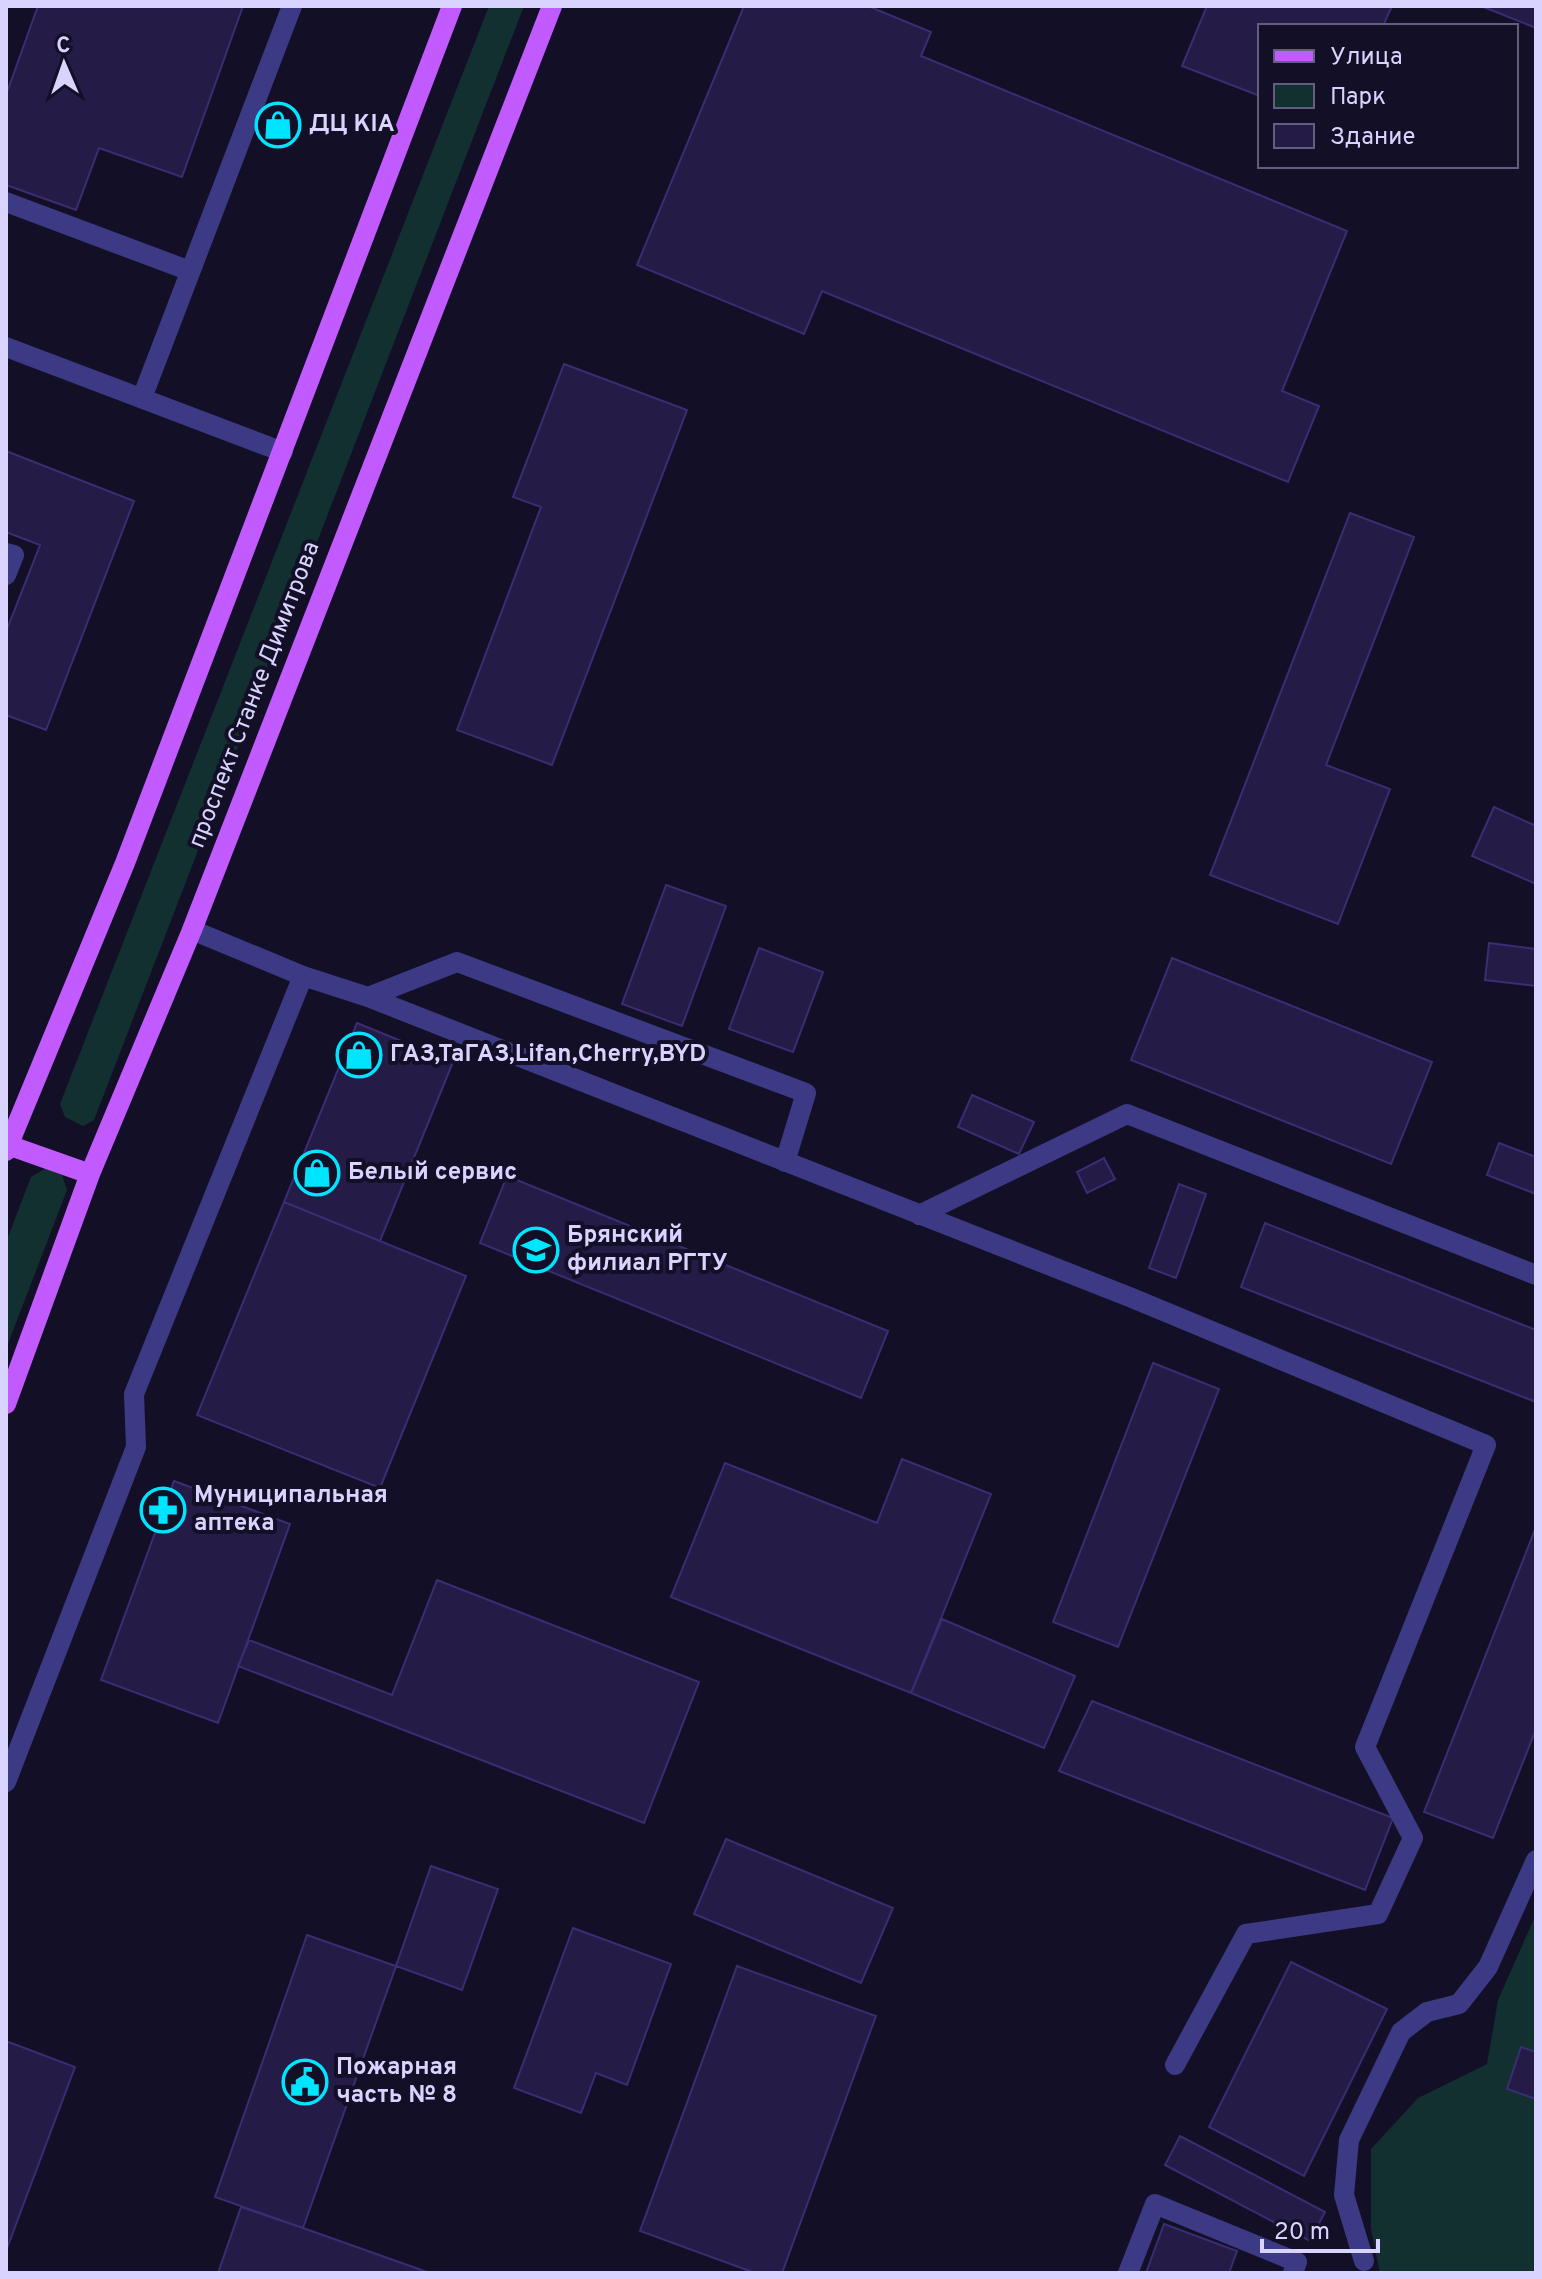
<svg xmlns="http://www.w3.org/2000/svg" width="1542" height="2279" font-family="Overpass,sans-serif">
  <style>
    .green { fill: #12302f }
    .building { fill: #241b47; stroke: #3b2d73; stroke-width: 2 }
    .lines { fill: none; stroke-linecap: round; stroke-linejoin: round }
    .minor { stroke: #3d3a85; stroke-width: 20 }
    .major { stroke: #c25bff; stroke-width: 20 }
    .labels { text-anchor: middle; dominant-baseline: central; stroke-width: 8; stroke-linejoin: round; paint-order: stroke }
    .poi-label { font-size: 24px; font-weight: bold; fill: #d9d4ff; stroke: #130f26; text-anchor: start }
    .street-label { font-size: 24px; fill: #d9d4ff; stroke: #130f26 }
  </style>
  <rect width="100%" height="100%" fill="#130f26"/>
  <!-- green -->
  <path class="green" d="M489,6H524L94,1120L83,1126L65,1117L60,1104Z
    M46,1168L62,1175L67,1190L6,1349V1242L31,1177Z
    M1536,1914V2273H1380L1371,2229V2149L1418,2098L1487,2064L1498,2000Z"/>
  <!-- building -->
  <path class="building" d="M38,6H243L182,177L99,148L76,210L6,185V95Z
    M744,6H868L931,32L921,56L1347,231L1282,391L1319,406L1288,482L822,291L804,334L637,265Z
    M1207,6H1392L1383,26H1260V96L1182,66Z
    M1481,6H1536V28Z
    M564,364L687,410L552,765L457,730L541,507L513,497Z
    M6,451L134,501L46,730L6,715V632L40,545L6,532Z
    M1350,513L1414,537L1326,765L1390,789L1338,924L1210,875Z
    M1494,807L1536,826V884L1472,856Z
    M666,885L726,906L682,1026L622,1004Z
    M1489,943L1536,949V986L1485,980Z
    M759,948L823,972L793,1052L729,1029Z
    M1172,958L1432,1062L1391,1164L1131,1060Z
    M357,1023L453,1062L380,1241L284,1202Z
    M972,1095L1034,1122L1019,1154L958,1127Z
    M1499,1143L1536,1157V1194L1487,1175Z
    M1104,1158L1115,1179L1087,1193L1077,1172Z
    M507,1176L888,1331L861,1398L480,1243Z
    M1179,1184L1206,1194L1176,1278L1149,1268Z
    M284,1202L466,1276L380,1488L197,1415Z
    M1265,1223L1536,1330V1402L1241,1287Z
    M1153,1363L1219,1389L1118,1647L1053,1622Z
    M902,1459L991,1494L911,1693L671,1597L725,1463L877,1523Z
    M174,1481L290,1524L218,1723L101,1680Z
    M1536,1527V1729L1493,1838L1424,1812Z
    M437,1580L699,1682L644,1823L238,1666L249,1640L392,1695Z
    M942,1619L1075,1676L1044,1748L911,1693Z
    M1092,1701L1393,1818L1365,1890L1059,1771Z
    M726,1839L893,1908L861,1983L694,1914Z
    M431,1866L498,1889L462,1990L396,1966Z
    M573,1928L671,1964L627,2085L596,2073L581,2113L514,2088Z
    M307,1935L396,1966L303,2228L215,2197Z
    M1291,1962L1387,2009L1304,2176L1209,2127Z
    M737,1966L876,2016L782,2273H755L640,2231Z
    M6,2041L75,2067L6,2251Z
    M1521,2047L1536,2052V2099L1507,2089Z
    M1180,2136L1325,2212L1310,2241L1165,2165Z
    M241,2207L303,2228L430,2273H218Z
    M1164,2224L1237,2251L1229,2273H1146Z"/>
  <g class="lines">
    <!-- minor -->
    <path class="minor" d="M6,202L190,271
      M6,347L283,452
      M142,398L292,6
      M6,553L14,555L6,575
      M192,930L303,976L368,997L1132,1298L1486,1445L1365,1747L1413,1838L1378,1914L1246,1934L1175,2065
      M368,997L457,962L806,1093L785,1162
      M919,1215L1127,1114L1536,1275
      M6,1782L136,1447L134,1394L303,976
      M1364,2261L1344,2195L1349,2140L1401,2032L1427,2012L1459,2004L1488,1967L1536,1860
      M1128,2273L1155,2204L1297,2262L1293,2273"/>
    <!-- major -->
    <path class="major" d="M8,1145L90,1174
      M6,1151L125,863L452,6
      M6,1404L90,1174L192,930L552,6"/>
  </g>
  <!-- icons -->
  <defs>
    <g id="shop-ring" transform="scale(2.3)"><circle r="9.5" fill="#130f26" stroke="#00e5ff" stroke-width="1.5"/><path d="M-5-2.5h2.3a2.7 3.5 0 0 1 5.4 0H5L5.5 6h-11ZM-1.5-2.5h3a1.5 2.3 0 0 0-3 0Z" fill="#00e5ff"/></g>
    <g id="university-ring" transform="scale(2.3)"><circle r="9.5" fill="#130f26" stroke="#00e5ff" stroke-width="1.5"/><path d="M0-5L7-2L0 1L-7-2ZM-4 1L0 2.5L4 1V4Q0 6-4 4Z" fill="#00e5ff"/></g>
    <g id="pharmacy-ring" transform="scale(2.3)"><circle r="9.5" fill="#130f26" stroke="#00e5ff" stroke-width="1.5"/><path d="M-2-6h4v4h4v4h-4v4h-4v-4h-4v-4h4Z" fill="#00e5ff"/></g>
    <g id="civic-ring" transform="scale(2.3)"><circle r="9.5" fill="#130f26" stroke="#00e5ff" stroke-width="1.5"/><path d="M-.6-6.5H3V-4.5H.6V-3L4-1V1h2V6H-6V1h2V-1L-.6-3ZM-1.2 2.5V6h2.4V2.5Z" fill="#00e5ff"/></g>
  </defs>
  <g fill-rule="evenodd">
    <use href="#shop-ring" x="278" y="125"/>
    <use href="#shop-ring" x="359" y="1055"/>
    <use href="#shop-ring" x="317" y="1173"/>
    <use href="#university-ring" x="536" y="1250"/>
    <use href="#pharmacy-ring" x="163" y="1510"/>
    <use href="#civic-ring" x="305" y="2082"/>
  </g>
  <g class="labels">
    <!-- poi labels -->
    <g class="poi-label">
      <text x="309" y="125">ДЦ KIA</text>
      <text x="390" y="1055">ГАЗ,ТаГАЗ,Lifan,Cherry,BYD</text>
      <text x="348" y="1173">Белый сервис</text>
      <text x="567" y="1236">Брянский<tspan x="567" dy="28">филиал РГТУ</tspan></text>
      <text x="194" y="1496">Муниципальная<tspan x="194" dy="28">аптека</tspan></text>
      <text x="336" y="2068">Пожарная<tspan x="336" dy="28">часть № 8</tspan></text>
    </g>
    <!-- street labels -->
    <g class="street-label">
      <text transform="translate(255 695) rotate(-69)">проспект Станке Димитрова</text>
    </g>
  </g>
  <!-- border -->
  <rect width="1542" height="2279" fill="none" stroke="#d9d4ff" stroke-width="16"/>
  <!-- legend -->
  <rect x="1258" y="24" width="260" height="144" fill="#130f26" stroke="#625e7d" stroke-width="2"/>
  <rect x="1274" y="50" width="40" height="12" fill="#c25bff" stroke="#625e7d" stroke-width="2"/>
  <text x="1330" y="64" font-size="24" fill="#d9d4ff">Улица</text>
  <rect x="1274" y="84" width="40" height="24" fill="#12302f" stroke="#625e7d" stroke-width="2"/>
  <text x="1330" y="104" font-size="24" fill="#d9d4ff">Парк</text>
  <rect x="1274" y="124" width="40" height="24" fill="#241b47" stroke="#625e7d" stroke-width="2"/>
  <text x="1330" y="144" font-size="24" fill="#d9d4ff">Здание</text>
  <!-- north arrow -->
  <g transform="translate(64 64) rotate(358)" stroke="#130f26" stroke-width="6" paint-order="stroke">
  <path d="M0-6L14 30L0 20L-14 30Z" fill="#d9d4ff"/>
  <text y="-12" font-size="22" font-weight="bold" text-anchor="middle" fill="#d9d4ff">С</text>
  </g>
  <!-- scale -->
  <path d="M1262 2239v12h116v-12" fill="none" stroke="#d9d4ff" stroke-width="4"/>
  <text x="1274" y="2239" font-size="24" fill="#d9d4ff" stroke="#130f26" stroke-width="6" paint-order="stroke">20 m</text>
</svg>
